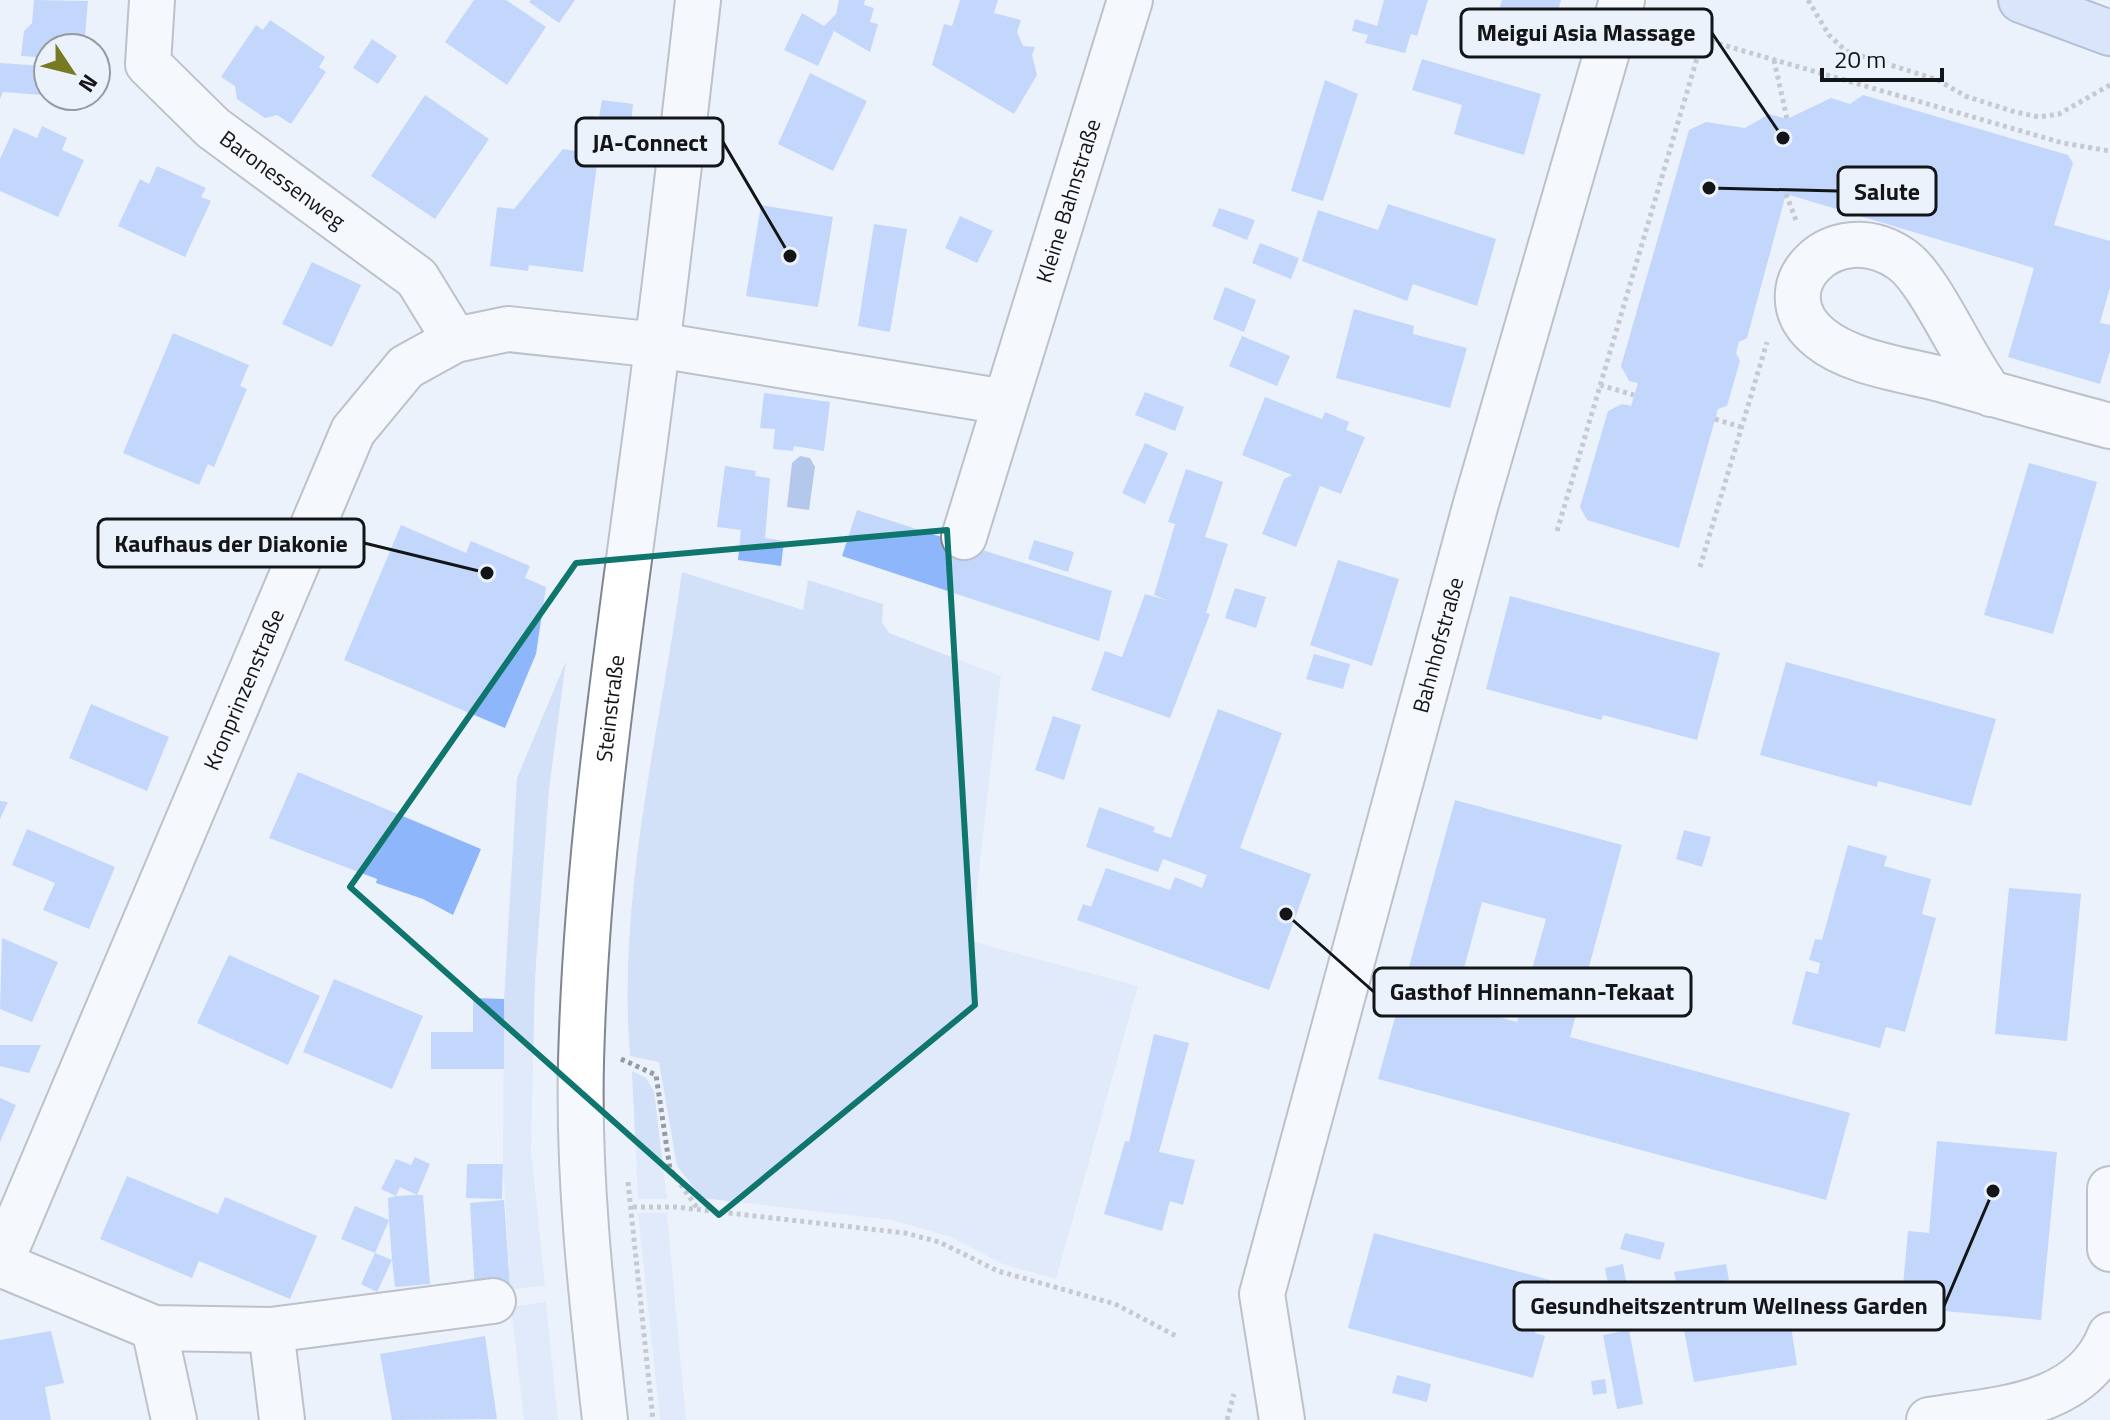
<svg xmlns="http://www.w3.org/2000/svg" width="2110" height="1420" font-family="'Titillium Web',sans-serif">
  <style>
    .green { fill: #d2e0f8 }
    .water { fill: #6e94d6 }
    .building { fill: #8eb6fa; fill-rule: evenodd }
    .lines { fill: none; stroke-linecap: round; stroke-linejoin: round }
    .minor-casing { stroke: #80858e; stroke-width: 48 }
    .major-casing { stroke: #6a80a4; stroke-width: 48 }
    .path { stroke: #969aa1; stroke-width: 5; stroke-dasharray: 4 4; stroke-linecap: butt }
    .minor { stroke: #fff; stroke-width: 44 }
    .major { stroke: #c2d6f6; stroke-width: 44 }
    .marked { fill: none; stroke: #0f766e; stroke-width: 6; stroke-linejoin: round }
    .labels { text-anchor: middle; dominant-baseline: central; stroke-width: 7; stroke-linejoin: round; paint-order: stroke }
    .street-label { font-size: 22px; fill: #131518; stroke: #ecf2fc }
    .leader { fill: none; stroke: #131518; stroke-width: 3 }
    .callout-dot { fill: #131518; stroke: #ecf2fc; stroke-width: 3 }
    .callout { fill: #ecf2fc; stroke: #131518; stroke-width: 3 }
    .callout-label { font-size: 24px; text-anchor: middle; font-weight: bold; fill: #131518 }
  </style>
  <rect width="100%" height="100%" fill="#ecf2fc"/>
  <!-- green -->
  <path class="green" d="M682,572L803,610L808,580L883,604L882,623L889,633L1001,676L971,941L1138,986L1056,1279L1003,1264L948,1236L892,1220L702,1198L677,1166L659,1062L630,1056C617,895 660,731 682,572Z
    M566,661L549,789L535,978L531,1149L545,1285L510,1290L503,1164L504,999L517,778Z
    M632,1071L646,1078L654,1091L667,1199H638Z
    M638,1213H667L686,1420H660Z
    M546,1302L558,1420H524L511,1307Z"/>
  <!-- water -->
  <path class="water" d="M800,456L810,458L815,467L809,510L787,507L792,463Z"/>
  <!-- building -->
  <path class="building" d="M34,0L88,1L84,48H48V58L21,56L24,31L32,23Z
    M474,0H506L546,27L507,85L445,42Z
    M531,0H575L559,23L529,2Z
    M839,0H865L864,5L874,8L870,22L878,24L870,52L834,31L818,66L784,50L802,13L824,26L836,14Z
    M960,0H998L994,13L1021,20L1017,32L1023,46L1035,47L1032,55L1037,75L1014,114L932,65L944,24L952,26Z
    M1384,0H1428L1417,36L1411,34L1405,53L1365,43L1368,35L1352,31L1355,19L1377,26Z
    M1502,0H1561L1549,45L1493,30Z
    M270,20L325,57L319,67L326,72L291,124L277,115L265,118L237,99L235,86L221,77L256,25L263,30Z
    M372,39L397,56L378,84L353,68Z
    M1422,59L1541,94L1524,155L1454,134L1462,105L1412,90Z
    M0,63L44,66L42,95L3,92L0,99Z
    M810,73L867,101L833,171L778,144Z
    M1325,80L1358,94L1323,201L1291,191Z
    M425,95L489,139L435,219L371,176Z
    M1863,95L2068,155L2073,163L2054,225L2110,241V287L2100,323L2110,325V351L2100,384L2008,357L2034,268L1786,194L1747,338L1739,342L1736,353L1740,361L1727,406L1718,409L1679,548L1587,520L1580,507L1608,411L1622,404L1631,406L1638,383L1629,381L1621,366L1689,130L1706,122L1745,128L1769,114L1787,119L1831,98L1850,104Z
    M602,100L633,104L627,160L598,156L583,272L529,265L528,271L490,266L497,207L514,209L563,149L583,152L588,116L599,117Z
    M42,126L67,138L62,150L84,160L58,217L0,191V159L14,128L37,138Z
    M157,166L206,188L201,197L211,201L185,257L118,226L140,179L149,184Z
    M1388,204L1496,239L1477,306L1413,284L1407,301L1302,261L1318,210L1378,230Z
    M761,205L833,217L818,307L746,296Z
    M1219,208L1255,220L1247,240L1212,226Z
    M960,216L993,231L977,263L945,248Z
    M874,224L907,229L890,332L858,326Z
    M1260,243L1299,258L1291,279L1252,263Z
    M312,262L361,285L332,347L282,324Z
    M1225,287L1256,300L1244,332L1213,319Z
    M1354,309L1414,326L1413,334L1467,348L1450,408L1336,378Z
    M173,333L249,365L240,386L247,389L214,467L208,464L199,485L123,453Z
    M1242,336L1290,356L1277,386L1229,366Z
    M1145,392L1184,407L1175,431L1135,415Z
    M764,393L830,402L824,451L794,446L793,451L773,449L775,429L760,428Z
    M1265,397L1322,419L1325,412L1349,422L1346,430L1365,437L1341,494L1320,486L1296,547L1262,534L1284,479L1292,475L1242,455Z
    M1145,443L1168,453L1145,504L1122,493Z
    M2029,463L2097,482L2053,634L1984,615Z
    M725,466L756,471L755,476L770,478L765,538L784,541L781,566L738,560L741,530L717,527Z
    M1186,469L1223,482L1205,537L1228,544L1206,613L1210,614L1170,718L1091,690L1105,651L1122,657L1145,594L1169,601L1154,595L1175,524L1168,522Z
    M857,510L1112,591L1099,641L842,556Z
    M401,525L466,553L471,541L530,566L525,578L546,587L536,654L505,728L344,660Z
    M1034,540L1074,552L1068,572L1028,559Z
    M1338,560L1399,579L1372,666L1310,645Z
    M1235,588L1266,597L1256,628L1225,618Z
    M1510,596L1720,653L1697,740L1603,715L1601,720L1486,689Z
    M1314,654L1350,664L1343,689L1306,679Z
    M1786,662L1996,719L1971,806L1878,781L1877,787L1760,755Z
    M91,704L169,737L147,791L69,758Z
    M1218,709L1282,733L1240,848L1311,874L1269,990L1077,920L1083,904L1091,907L1106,868L1170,890L1175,877L1202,888L1207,875L1163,859L1158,872L1086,847L1099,807L1155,827L1153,832L1171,838Z
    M1053,716L1081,725L1064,780L1035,770Z
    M298,772L481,849L453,915L423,899L376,883L377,879L269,838Z
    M1455,800L1622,845L1570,1037L1850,1113L1826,1200L1378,1079ZM1482,902L1546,919L1517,1022L1454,1005Z
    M0,801L8,802L0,819Z
    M27,829L115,867L89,929L43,910L55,883L12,865Z
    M1684,830L1711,837L1702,867L1676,859Z
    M1848,845L1887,856L1884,866L1931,879L1922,914L1936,918L1905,1032L1886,1027L1880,1048L1792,1024L1806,971L1818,974L1820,963L1809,960L1815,939L1822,940Z
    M2009,888L2081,894L2067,1041L1995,1034Z
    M2,938L58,962L32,1022L0,1009Z
    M229,955L320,996L288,1065L197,1023Z
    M334,979L423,1016L392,1089L303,1052Z
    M473,998L504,999V1069H431V1032H473Z
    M1154,1034L1189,1043L1159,1152L1195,1160L1183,1205L1170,1201L1162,1231L1104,1214L1125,1141L1129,1142Z
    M0,1045H41L29,1073L0,1066Z
    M0,1098L16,1105L0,1142Z
    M1937,1141L2057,1152L2041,1320L1901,1307L1908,1231L1929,1233Z
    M415,1157L430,1164L417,1195H423L430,1284L395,1287L392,1260L377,1292L361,1284L375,1253L392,1260L389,1220L375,1253L341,1239L355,1206L389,1220L388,1198L396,1196L381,1189L396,1159L411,1165ZM400,1187L417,1195L396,1196Z
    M467,1164H503L502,1199L466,1198Z
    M127,1176L218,1214L225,1197L317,1236L290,1299L199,1261L192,1278L100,1239Z
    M504,1200L510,1290L475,1292L470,1203Z
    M1374,1233L1550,1280L1535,1333L1545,1336L1533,1378L1348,1328Z
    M1625,1233L1665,1243L1660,1260L1620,1249Z
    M1623,1264L1632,1314L1614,1318L1605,1268Z
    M1726,1264L1729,1280L1678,1289L1674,1272Z
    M1788,1307L1797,1365L1694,1382L1683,1325Z
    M1629,1330L1643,1404L1617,1409L1603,1335Z
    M51,1331L64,1383L45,1387L51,1420H0V1340Z
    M485,1336L497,1419L392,1420L380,1354Z
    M1397,1375L1431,1384L1427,1402L1392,1393Z
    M1605,1379L1607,1393L1593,1395L1591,1381Z"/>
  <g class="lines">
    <!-- minor casing -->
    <g class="minor-casing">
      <g id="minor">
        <path id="s1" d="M152,0L148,64L213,128L417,278L455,340"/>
        <path d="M1991,394C1964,361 1930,278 1901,259C1833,213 1760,290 1820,338C1851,363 1902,369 1940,379C1997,395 2053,411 2110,426"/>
        <path id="s2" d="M964,537L1130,0"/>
        <path d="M2110,1189V1249"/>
        <path id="s3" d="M0,1264L353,431L406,367L455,340L508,329L658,345L1005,402"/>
        <path d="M0,1264L154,1328L271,1330L493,1301"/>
        <path d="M154,1328L174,1420"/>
        <path d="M271,1330L282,1420"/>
        <path id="s4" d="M605,1420C592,1301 578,1182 581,1062C586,866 614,672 640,477C662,318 680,159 698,0"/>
        <path id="s5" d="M1282,1420L1262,1294L1475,507L1622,0"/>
        <path d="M1929,1420C1995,1409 2082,1408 2110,1335"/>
      </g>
    </g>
    <!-- major casing -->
    <g class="major-casing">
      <path id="major" d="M2021,0L2110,33"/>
    </g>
    <!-- path -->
    <path class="path" d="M1808,0L1829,35L1846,51L1938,80L1965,96L2015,112L2039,117L2059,114L2110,85
      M1657,26L2063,143L2110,151
      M1774,60L1787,119
      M1786,194L1797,223
      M1600,385L1634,395
      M1715,419L1741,427
      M1557,531L1703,38
      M1700,567L1767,342
      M621,1059L656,1075L670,1169L698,1209
      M628,1182L653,1420
      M633,1207H676L905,1233L939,1242L998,1271L1115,1304L1178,1337
      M1227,1420L1234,1394"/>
    <!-- minor -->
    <use href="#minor" class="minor"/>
    <!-- major -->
    <use href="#major" class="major"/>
  </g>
  <!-- marked area -->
  <path d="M0 0H2110V1420H0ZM947,530L975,1005L719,1215L350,887L576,563Z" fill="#ecf2fc" fill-opacity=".55" fill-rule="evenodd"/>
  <path class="marked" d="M947,530L975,1005L719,1215L350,887L576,563Z"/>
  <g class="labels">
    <!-- street labels -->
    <g class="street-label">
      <text stroke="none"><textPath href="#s1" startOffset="242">Baronessenweg</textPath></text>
      <text stroke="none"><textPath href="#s2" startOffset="352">Kleine Bahnstraße</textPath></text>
      <text stroke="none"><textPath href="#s5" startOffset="800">Bahnhofstraße</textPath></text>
      <text stroke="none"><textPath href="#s3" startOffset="624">Kronprinzenstraße</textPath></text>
      <text stroke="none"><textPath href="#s4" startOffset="714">Steinstraße</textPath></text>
    </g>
  </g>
  <!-- callouts -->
  <path class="leader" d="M1783 138L1712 33M790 256L723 142M1709 188L1838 191M487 573L364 543M1286 914L1374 992M1993 1191L1944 1306"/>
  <g class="callout-dot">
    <circle cx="1783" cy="138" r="8"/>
    <circle cx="790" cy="256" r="8"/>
    <circle cx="1709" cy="188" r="8"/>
    <circle cx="487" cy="573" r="8"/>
    <circle cx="1286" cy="914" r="8"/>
    <circle cx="1993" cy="1191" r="8"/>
  </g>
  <g class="callout">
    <rect x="1461" y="9" width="251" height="48" rx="8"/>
    <rect x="576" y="118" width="147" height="48" rx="8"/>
    <rect x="1838" y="167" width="98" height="48" rx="8"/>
    <rect x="98" y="519" width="266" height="48" rx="8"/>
    <rect x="1374" y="968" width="317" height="48" rx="8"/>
    <rect x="1514" y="1282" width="430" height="48" rx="8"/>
  </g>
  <g class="callout-label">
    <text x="1586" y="41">Meigui Asia Massage</text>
    <text x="650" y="151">JA-Connect</text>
    <text x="1887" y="200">Salute</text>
    <text x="231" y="552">Kaufhaus der Diakonie</text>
    <text x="1532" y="1000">Gasthof Hinnemann-Tekaat</text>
    <text x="1729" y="1314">Gesundheitszentrum Wellness Garden</text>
  </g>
  <!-- north arrow -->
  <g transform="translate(72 72) rotate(125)"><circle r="38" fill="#ecf2fc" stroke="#959aa1" stroke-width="2"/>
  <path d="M0-6L14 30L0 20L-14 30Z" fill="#787a22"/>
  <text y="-12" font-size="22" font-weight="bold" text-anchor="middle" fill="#131518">N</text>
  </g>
  <!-- scale -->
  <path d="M1822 68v12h120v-12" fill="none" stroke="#131518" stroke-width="4"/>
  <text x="1834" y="68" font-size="24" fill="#131518" stroke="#ecf2fc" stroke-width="6" paint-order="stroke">20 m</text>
</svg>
